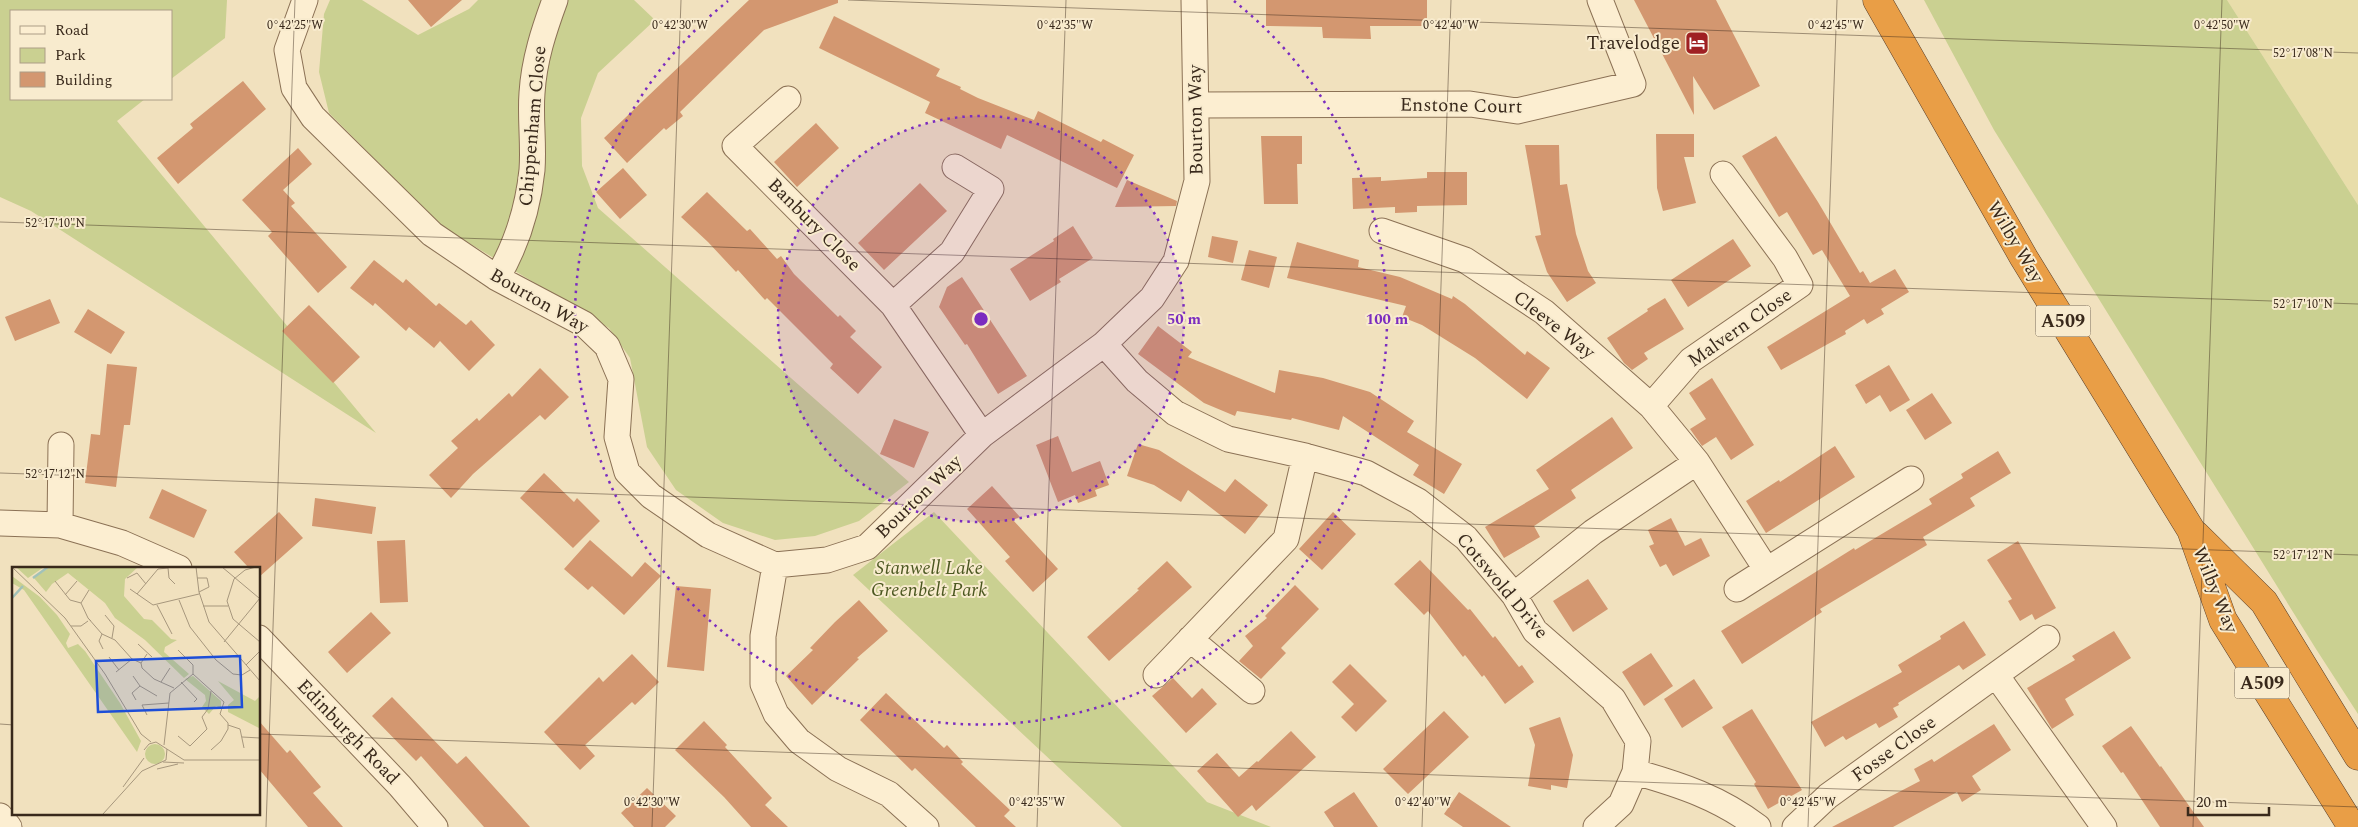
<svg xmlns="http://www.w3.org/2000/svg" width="2358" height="827" font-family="Spectral,serif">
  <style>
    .farmland { fill: #e8ddaa }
    .green { fill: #cad091 }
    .building { fill: #d39770 }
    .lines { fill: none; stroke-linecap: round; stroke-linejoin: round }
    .street-casing { stroke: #8b7155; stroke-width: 27 }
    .highway-casing { stroke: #583e2a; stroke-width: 29 }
    .street { stroke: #fceed1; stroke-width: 25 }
    .highway { stroke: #e99e46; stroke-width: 28 }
    .ticks { fill: none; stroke: #39291b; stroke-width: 1; stroke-opacity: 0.45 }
    .ring { fill: none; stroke: #7b2cbf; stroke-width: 2.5; stroke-dasharray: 2.5 5 }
    .labels { text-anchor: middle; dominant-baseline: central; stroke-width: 4; stroke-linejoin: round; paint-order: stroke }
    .shield { fill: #f8ebce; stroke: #726351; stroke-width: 1 }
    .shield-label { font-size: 18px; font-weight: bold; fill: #39291b }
    .poi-label { font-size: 19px; fill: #39291b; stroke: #f8ebce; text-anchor: end }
    .street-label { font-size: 19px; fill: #39291b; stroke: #f8ebce }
    .park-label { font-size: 19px; font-style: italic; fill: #4b5720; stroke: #f8ebce }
    .inset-river { fill: none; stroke: #a2c2b8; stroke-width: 2.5 }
    .inset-road { fill: none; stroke: #a7977d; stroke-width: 1 }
    .view { fill: #1d4ed8; fill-opacity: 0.15; stroke: #1d4ed8; stroke-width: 2.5 }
    .inset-edge { fill: none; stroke: #39291b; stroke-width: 2.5 }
    .ticks-label { font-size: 12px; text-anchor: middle; fill: #39291b; stroke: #f8ebce; stroke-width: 4; stroke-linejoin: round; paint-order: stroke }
    .centre { fill: #7b2cbf; stroke: #f8ebce; stroke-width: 2.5 }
    .ring-label { font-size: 15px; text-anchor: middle; font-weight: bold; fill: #7b2cbf; stroke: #f8ebce; stroke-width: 4; stroke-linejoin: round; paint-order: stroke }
  </style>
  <rect width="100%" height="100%" fill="#f1e1be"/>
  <!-- farmland -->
  <path class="farmland" d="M2227,0H2358V205Z"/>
  <!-- green -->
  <path class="green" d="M0,0H227L225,38L171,79V11H11V99H145L117,121L376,433L31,211L0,197Z
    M330,0H362L418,35L469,9L478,0H634L655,20L598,73L581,118L582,166L598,208L909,482L859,521L815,536L775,540L723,523L676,490L647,447L630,358L609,328L441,226L329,113L319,72L324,14Z
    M1924,0H2227L2358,205V714L2316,649L1994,130Z
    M934,512L1207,802L1271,827H1122L853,575Z"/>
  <!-- building -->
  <path class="building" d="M408,0H462L431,27Z
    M749,0H838V3L764,30L680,112L683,116L666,130L664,128L627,163L604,138Z
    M1266,0H1427V26H1370L1371,39L1323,38L1322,27L1266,26Z
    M1634,0H1716L1760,86L1714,110L1693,76L1694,115Z
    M834,16L940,69L936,76L961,87L960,89L978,98L1034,120L1038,111L1101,142L1103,139L1134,155L1117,188L1007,135L1001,149L925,113L930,102L819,48Z
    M243,81L266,109L178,184L157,158L193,128L190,124Z
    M816,123L839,148L797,187L774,162Z
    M1656,134H1694V157H1684L1696,203L1663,211L1657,188Z
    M1261,136H1302V164H1297L1298,204H1264Z
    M1776,136L1818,202L1860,273L1863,271L1870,283L1895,269L1909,292L1881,309L1884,314L1867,324L1864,319L1845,331L1846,334L1781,370L1767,347L1850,296L1822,250L1813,255L1787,212L1779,217L1742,156Z
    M1525,145H1559L1560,185L1567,184L1576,234L1588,271L1596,283L1567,302L1547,272L1535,236L1541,235Z
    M298,148L312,164L283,190L295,203L291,206L347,267L318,293L268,236L272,232L242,200Z
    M623,168L647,195L620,219L596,192Z
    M1427,172H1467V205L1417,206V212L1395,213V207L1353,209L1352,178L1381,177V181L1427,178Z
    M1127,180L1177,201L1176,206L1115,207Z
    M920,183L947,211L884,270L858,243Z
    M707,192L747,231L750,229L777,259L781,256L794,274L838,317L840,315L856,331L850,337L882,367L858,394L830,368L833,364L767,298L765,300L738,270L736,272L708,242L681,217Z
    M1073,226L1093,258L1059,279L1061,282L1030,301L1010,269L1054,241L1053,239Z
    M1212,236L1238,241L1233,263L1208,257Z
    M1733,239L1751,266L1688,307L1671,280Z
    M1297,242L1359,260L1358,267L1400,277L1452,299L1453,296L1465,304L1525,355L1527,351L1550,368L1527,399L1475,358L1422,325L1402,317L1406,306L1287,278Z
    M1249,250L1277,257L1269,288L1241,280Z
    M374,260L403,283L406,279L436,306L439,303L466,325L471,320L495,345L469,371L440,341L434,348L409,327L406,331L375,303L373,306L350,288Z
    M962,277L1027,376L998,394L967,344L965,345L939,307L947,287Z
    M1665,298L1684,329L1644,353L1648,359L1632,370L1624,363L1607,338L1648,311L1647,309Z
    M50,299L60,323L15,341L5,317Z
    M309,305L360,357L333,383L282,331Z
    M88,309L125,332L111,354L74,332Z
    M1158,326L1192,352L1188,357L1275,393L1279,370L1323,378L1370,392L1414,421L1407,432L1462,464L1444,494L1413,475L1419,465L1343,416L1339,430L1292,418L1291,420L1237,411L1235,416L1204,403L1138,354Z
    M107,364L137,367L130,425H124L116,487L85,483L91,434L100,435Z
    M1889,365L1910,400L1890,412L1880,395L1866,404L1855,385Z
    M540,368L569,397L545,420L540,415L473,474L451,498L429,475L458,448L451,441L477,418L479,421L509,393L512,397Z
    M1712,378L1754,445L1731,460L1716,437L1702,446L1690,429L1706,419L1689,393Z
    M1932,393L1952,423L1925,440L1906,410Z
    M1612,417L1633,448L1571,490L1576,498L1534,526L1540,537L1504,558L1485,527L1549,489L1536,470Z
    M894,419L929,432L914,468L880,454Z
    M1058,436L1072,472L1100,461L1109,485L1095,490L1097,496L1078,503L1075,495L1058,502L1036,445Z
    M1138,444L1159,450L1225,492L1235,479L1268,505L1245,534L1188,490L1181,502L1154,485L1127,476Z
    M1835,446L1855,477L1766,533L1746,501L1779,480L1780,482Z
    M1998,451L2011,473L1970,498L1975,506L1923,537L1927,545L1820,609L1822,612L1742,664L1721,631L1854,548L1855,550L1932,504L1929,499L1963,478L1961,474Z
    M544,473L574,502L577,498L600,521L573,548L520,498Z
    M992,486L1020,517L1013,520L1058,569L1033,592L1005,561L1010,557L967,509Z
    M162,489L207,510L194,538L149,518Z
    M315,498L376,507L372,534L312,526Z
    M279,512L303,538L259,577V568H249L234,552Z
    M1333,512L1356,534L1322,570L1299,549Z
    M1671,518L1685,546L1701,538L1710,556L1673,576L1666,564L1660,567L1649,546L1654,544L1648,530Z
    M405,540L408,602L380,603L377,541Z
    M590,540L632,577L645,562L661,576L624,615L592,586L588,590L564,569Z
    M2018,541L2056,608L2035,620L2032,614L2020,621L2008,601L2012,599L1987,560Z
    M1420,560L1468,610L1470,609L1493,638L1495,636L1519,667L1522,665L1534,682L1505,704L1484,675L1482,677L1465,655L1463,657L1428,611L1424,615L1394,584Z
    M1167,561L1192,587L1109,661L1087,637L1139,590L1137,589Z
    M1588,579L1608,609L1573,632L1553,601Z
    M1295,585L1319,609L1281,648L1286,653L1261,679L1239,661L1253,646L1245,636L1267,618L1265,616Z
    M676,586L711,589L704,671L667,667Z
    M859,600L888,631L857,658L859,659L812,705L786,676L813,650L810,648L835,622Z
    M371,612L391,633L347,673L328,652Z
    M1964,621L1986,655L1963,670L1959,665L1898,703L1899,705L1893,708L1898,717L1879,728L1876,723L1846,740L1843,736L1825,747L1811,722L1902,672L1898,665L1941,639L1940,636Z
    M2114,631L2131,658L2065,699L2074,715L2052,729L2027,688L2075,660L2072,656Z
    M1651,653L1673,686L1644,706L1622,672Z
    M632,654L659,682L635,705L632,702L585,745L595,756L580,770L544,732L599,677L603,682Z
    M1350,664L1387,701L1356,732L1341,717L1354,704L1332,682Z
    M1173,678L1192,698L1202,688L1217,704L1186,733L1152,696Z
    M1694,679L1713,708L1682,728L1664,699Z
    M886,693L944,748L947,745L963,762L961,764L1010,810L1004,816L1016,827H976L915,768L912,771L860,720Z
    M392,697L457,764L466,756L530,827H484L421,756L416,761L372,716Z
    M1752,709L1802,790L1768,809L1754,784L1756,782L1722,727Z
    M1444,711L1469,737L1408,794L1383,769Z
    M1560,717L1573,755L1567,788L1551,785V790L1528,786L1535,745L1529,728Z
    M259,721L287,753L290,750L321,787L313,793L343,827H308L259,769Z
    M704,721L727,745L725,747L772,798L765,805L788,827H751L724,797L675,750Z
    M1994,724L2011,750L1972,776L1981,790L1962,802L1957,792L1893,827H1832L1920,781L1914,769L1932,759L1934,762Z
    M2131,726L2160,767L2161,766L2204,827H2160L2123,772L2121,773L2102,746Z
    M1291,731L1316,757L1256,811L1252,805L1238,817L1197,771L1217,753L1239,777L1257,761L1258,762Z
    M647,788L676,816L665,827H634L621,813Z
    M1354,792L1378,827H1334L1324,812Z
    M1459,792L1511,827H1463L1444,814Z"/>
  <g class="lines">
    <!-- street casing -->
    <g class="street-casing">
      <path id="street" d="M305,0L287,50L294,88L313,117L432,234L497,278L584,324L607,346L621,379L617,437L627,472L651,496L708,535L775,565L827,560L867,547L982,435L1104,344L1152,298L1176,261L1197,181L1194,0
        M788,99L735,146L893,305L982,435
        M1196,105L1470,104L1517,111L1633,84L1600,0
        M1382,231L1465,260L1544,312L1651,406L1697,462L1766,569
        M497,278C517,244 528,209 532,170C534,144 530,118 532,93C534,60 544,30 555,0
        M893,305L952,252L991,189L955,167
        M1104,344L1137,381L1175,413L1228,439L1305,456L1366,473L1418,501L1466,538L1514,595L1535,631L1613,699L1638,741L1635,772L1621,804L1596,827
        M1651,406L1691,360L1800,285L1785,258L1723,174
        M0,523L60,525L122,543L179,568
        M60,525L61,445
        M775,565L763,636V684L776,714L799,741L838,769L889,794L926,827
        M1737,589L1911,479
        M1514,595L1593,532L1697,462
        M259,638L400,786L435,827
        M1190,639L1252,691
        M1156,675L1286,539L1305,456
        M1996,675L2104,827
        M1635,772C1681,785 1720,798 1758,827
        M0,816L9,827
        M1795,827L1828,796L2047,638"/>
    </g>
    <!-- highway casing -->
    <g class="highway-casing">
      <path id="highway" d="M1877,0L2024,258L2191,530L2223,620L2352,827
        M2196,535L2264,602L2358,756"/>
    </g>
    <!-- street -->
    <use href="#street" class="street"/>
    <!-- highway -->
    <use href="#highway" class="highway"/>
  </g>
  <!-- ticks -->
  <path class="ticks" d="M848,0L2358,53M0,222L2358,304M0,473L2358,555M0,724L14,725M259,734L2358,807M266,827L295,0M652,827L681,0M1037,827L1066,0M1422,827L1451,0M1808,827L1837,0M2193,827L2222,0"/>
  <!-- distance rings -->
  <circle cx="981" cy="319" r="203" fill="#7b2cbf" fill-opacity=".12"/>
  <g class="ring">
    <circle cx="981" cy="319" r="203"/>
    <path d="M1234 1A406 406 0 1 1 728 1"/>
  </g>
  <!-- icons -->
  <defs>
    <g id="hotel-square" transform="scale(1.25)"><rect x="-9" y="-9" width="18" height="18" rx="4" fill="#9f2023" stroke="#f8ebce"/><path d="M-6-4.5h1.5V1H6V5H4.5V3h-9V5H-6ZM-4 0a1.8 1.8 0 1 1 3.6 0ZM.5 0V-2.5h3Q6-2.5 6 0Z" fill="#fff"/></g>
  </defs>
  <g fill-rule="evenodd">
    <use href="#hotel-square" x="1697" y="43"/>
  </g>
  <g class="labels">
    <!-- shield labels -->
    <g class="shield">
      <rect x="2035.5" y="305.5" width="55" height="31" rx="4"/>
      <rect x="2234.5" y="667.5" width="55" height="31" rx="4"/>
    </g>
    <g class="shield-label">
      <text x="2063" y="321">A509</text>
      <text x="2262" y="683">A509</text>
    </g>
    <!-- poi labels -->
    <g class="poi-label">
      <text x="1680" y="43">Travelodge</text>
    </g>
    <!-- street labels -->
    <g class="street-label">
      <text transform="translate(1461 106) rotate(1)">Enstone Court</text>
      <text transform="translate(1196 120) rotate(-91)">Bourton Way</text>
      <text transform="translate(533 126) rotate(-85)">Chippenham Close</text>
      <text transform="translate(814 225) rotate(45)">Banbury Close</text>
      <text transform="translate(2015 242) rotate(59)">Wilby Way</text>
      <text transform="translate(539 301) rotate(30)">Bourton Way</text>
      <text transform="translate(1554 325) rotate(38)">Cleeve Way</text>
      <text transform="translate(1740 328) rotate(-35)">Malvern Close</text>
      <text transform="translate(919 497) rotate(-44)">Bourton Way</text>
      <text transform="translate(1502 586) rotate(50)">Cotswold Drive</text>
      <text transform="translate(2215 590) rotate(68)">Wilby Way</text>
      <text transform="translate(348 732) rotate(46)">Edinburgh Road</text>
      <text transform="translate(1894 749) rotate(-36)">Fosse Close</text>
    </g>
    <!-- park labels -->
    <g class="park-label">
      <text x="929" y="568">Stanwell Lake<tspan x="929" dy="22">Greenbelt Park</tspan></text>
    </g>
  </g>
  <!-- overview -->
  <g transform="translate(12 567)">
    <rect width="248" height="248" fill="#f1e1be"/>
    <path d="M4,0H32L16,11ZM38,0H126L113,12L112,29L132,52L140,53L159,72L165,73L153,80L152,85L177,107L172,111L133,73L103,51L93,36L56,6L40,17L34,25L22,11ZM0,9L28,30L45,48L58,67L54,76L56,81L66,77L73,84L108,136L129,174L125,185L12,23L0,16ZM181,109L209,134V141L204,139L197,147L190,140L194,134L193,128L173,112ZM206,114L243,134L247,130V161L216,145V138L222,133ZM133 187a10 10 0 1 1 20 0a10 10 0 1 1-20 0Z" fill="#cad091"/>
    <path class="inset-river" d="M21,11L36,0M0,31L11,19"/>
    <path class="inset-road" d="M0,0L53,51L93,107L129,167L139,175M184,0L187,25L197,55L248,114M210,0L247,31M244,0L233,3L222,12L215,34L221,52L248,75M115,11L125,6L134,17M185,11H195L197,20L187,25M43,14L58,33L69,36M118,22L141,38L187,27M125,27L146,2L156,1L157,11L163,17M53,28L65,14M167,33L178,60L204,93L221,107L230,108L238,103M145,38L160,67M191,39H216M93,48L102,59L100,71M76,51L69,36L77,23M79,54L76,51L90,67L103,73L120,92L129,96M59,59H69L76,54M90,67L87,74L91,82M212,75L248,31M126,77L140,90M166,83L181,98V107M135,87L129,96L130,101L142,112L162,121M97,90L107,103M234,98L248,84M104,105L120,92M121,109L128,119L145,129M149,115L158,101M169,115L185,132L182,135M124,133L120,126L128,119M135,148L130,138L157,136M216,158L228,162L232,181M166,169L178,179L195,162L190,150L196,142L199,124M230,170L248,171M152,178L158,126L181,107L212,135L208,147L216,156V162L209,174L199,183M132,183L137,177L144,175L172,193H248M151,195L172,196M145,202L166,197M111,220L132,191M91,247L130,204L154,193L155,182"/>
    <path class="view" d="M228,89L230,140L86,145L84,94Z"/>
    <rect width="248" height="248" class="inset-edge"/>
  </g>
  <g class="ticks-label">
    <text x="295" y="29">0°42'25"W</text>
    <text x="680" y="29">0°42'30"W</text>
    <text x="1065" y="29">0°42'35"W</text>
    <text x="1451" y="29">0°42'40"W</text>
    <text x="1836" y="29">0°42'45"W</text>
    <text x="2222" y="29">0°42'50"W</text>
    <text x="2303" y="57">52°17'08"N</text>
    <text x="55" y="227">52°17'10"N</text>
    <text x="2303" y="308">52°17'10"N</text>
    <text x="55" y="478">52°17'12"N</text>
    <text x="2303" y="559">52°17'12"N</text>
    <text x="652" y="806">0°42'30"W</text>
    <text x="1037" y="806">0°42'35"W</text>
    <text x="1423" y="806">0°42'40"W</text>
    <text x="1808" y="806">0°42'45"W</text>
  </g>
  <circle cx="981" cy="319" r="8" class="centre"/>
  <g class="ring-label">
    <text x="1184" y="324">50 m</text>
    <text x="1387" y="324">100 m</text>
  </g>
  <!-- legend -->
  <rect x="10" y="10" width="162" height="90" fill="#f8ebce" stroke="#ac9d86"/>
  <rect x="20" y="26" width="25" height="8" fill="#fceed1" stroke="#ac9d86"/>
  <text x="55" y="35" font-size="15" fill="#39291b">Road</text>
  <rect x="20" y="48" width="25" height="15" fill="#cad091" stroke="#ac9d86"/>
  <text x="55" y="60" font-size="15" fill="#39291b">Park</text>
  <rect x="20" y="72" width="25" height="15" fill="#d39770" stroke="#ac9d86"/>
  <text x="55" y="85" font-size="15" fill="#39291b">Building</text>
  <!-- scale -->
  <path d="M2188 807v8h81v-8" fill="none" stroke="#39291b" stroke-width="2.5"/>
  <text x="2196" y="807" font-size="15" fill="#39291b" stroke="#f8ebce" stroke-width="4" paint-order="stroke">20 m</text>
</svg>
